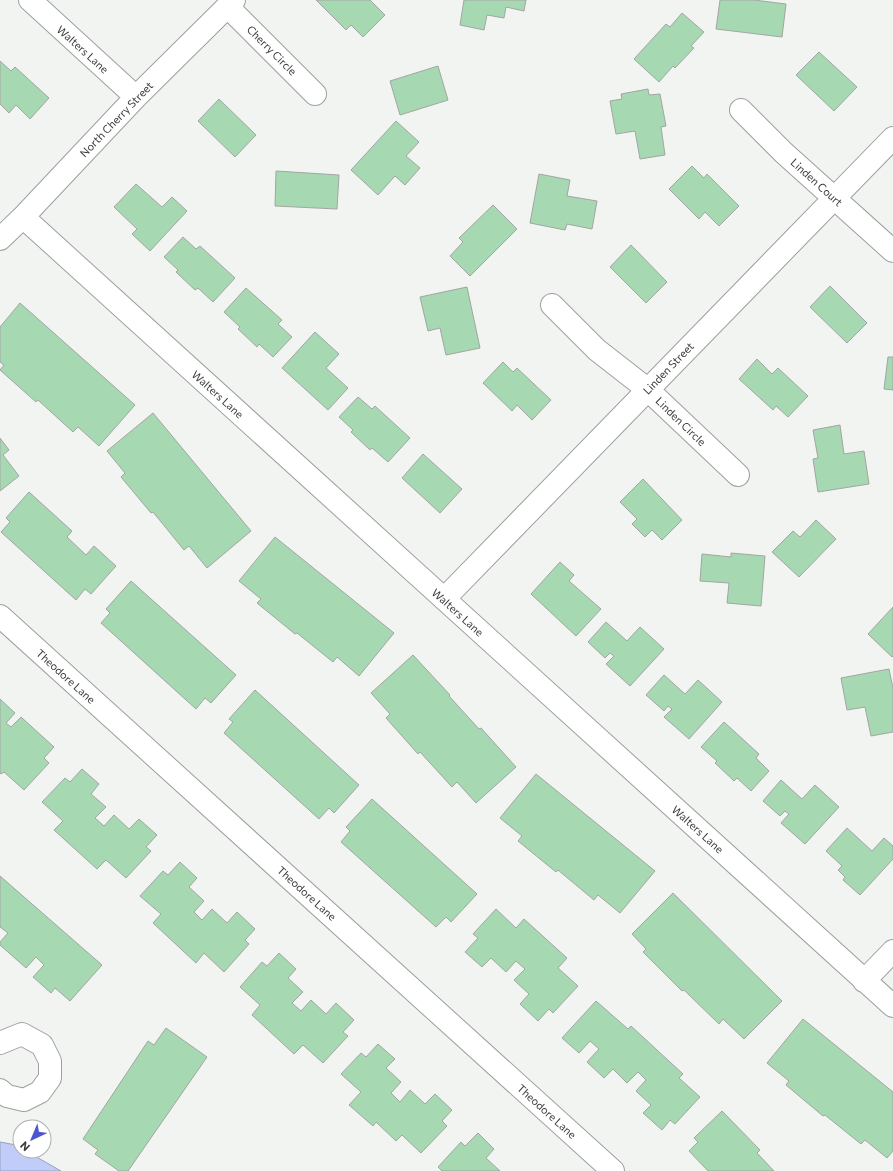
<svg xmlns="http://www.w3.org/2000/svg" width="893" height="1171" font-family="Commissioner,sans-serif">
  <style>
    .water { fill: #c1ccf8; stroke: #98a1bf }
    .building { fill: #a6d9b1; stroke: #a3a5a3 }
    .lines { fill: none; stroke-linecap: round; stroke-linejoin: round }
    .minor-casing { stroke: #9da09e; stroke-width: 24 }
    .minor { stroke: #fff; stroke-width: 22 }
    .labels { text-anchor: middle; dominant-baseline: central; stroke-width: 3.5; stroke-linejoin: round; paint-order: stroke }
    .street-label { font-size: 11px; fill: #3a3c3b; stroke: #fff }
  </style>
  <rect width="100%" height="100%" fill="#f1f4f1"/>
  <!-- water -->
  <path class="water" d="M0,1142L16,1145L20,1147V1151H26L61,1171H0Z"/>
  <!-- building -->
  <path class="building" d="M316,0H370L385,15L363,37L351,25L346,30Z
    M464,0H526L524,11L506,7L504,18L487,15L484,30L460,25Z
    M720,0H754L786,4L782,37L716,29Z
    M682,13L704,32L691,46L694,48L675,68L673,66L659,82L634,59L666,24L670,27Z
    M819,52L857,87L834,111L796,75Z
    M0,61L11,71L15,67L49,98L30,119L16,105L9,113L0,104Z
    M438,66L448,100L400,115L390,81Z
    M648,89L649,95L660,94L666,126L661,127L665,155L640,159L635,131L616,134L610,101L622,99L621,94Z
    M219,99L256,135L235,157L198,121Z
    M396,121L419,142L406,156L420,168L405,185L395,176L378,195L351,170Z
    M692,166L704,178L707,174L739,206L719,226L705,212L699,219L669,189Z
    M276,171L339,175L337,209L275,206Z
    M539,174L570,180L567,196L597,201L592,229L567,224L565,230L530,223Z
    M136,184L162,207L172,197L187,211L150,251L132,234L137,229L114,207Z
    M493,205L517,229L470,276L450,256L463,242L459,238Z
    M183,237L196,249L200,246L235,278L213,302L198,288L195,290L176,272L178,270L164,257Z
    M631,245L667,282L646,303L610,267Z
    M830,286L867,323L847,343L810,307Z
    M467,287L480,348L446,355L440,328L428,331L420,297Z
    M246,288L282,320L278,324L292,337L273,357L259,344L257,347L238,329L240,327L224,312Z
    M20,303L135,405L99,446L78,427L73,432L38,400L36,402L0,370L4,365L0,362V327Z
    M315,332L339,354L326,368L348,388L328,410L282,368Z
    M888,357H893V390L884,389Z
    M757,359L772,374L778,368L808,396L788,417L776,406L773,410L739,379Z
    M503,362L513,372L517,368L551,400L532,420L517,405L512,411L483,383Z
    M358,397L372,409L375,406L410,438L388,462L372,448L370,450L351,432L353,430L339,417Z
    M153,413L251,531L207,568L189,546L184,550L153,512L151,513L121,477L125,473L107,451Z
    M840,425L844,454L864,451L869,484L818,492L813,459L818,458L813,430Z
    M0,438L9,450L3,455L19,476L0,491Z
    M423,454L462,489L440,513L402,478Z
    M643,479L682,520L662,540L652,530L645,537L632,524L637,519L620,502Z
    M29,492L72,531L67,537L86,555L94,546L116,566L91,594L85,589L76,600L1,532L10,522L6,518Z
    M816,520L836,539L799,577L772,552L793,531L800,537Z
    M275,537L394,633L359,676L337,657L333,662L297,633L295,634L257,603L261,599L239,581Z
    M731,553L765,556L761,606L727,603L729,583L700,581L702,554L731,557Z
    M560,562L574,575L569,581L601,609L576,636L531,594Z
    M131,581L236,675L211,703L205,698L196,709L101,623L110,613L106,609Z
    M893,607V656L892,657L868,634Z
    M606,622L627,641L640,627L664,649L630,686L606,664L614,656L610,653L605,658L588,642Z
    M413,655L450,695L449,696L479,729L481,728L516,767L476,803L457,782L452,787L420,752L418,754L386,718L390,714L371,693Z
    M889,669L893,688V732L871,736L865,707L847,710L841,678Z
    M664,675L685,694L698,680L722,702L689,739L664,717L672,709L668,706L664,711L646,695Z
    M255,690L359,785L334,813L329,808L319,819L224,733L233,722L229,719Z
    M0,699L15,713L6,723L11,727L21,717L54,747L44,758L49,763L24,790L4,772L1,774L0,773Z
    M724,722L759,754L756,758L769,771L751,791L737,778L734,781L715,763L717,761L701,747Z
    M82,769L99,784L91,794L106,807L95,818L104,826L114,815L129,829L139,819L157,835L146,847L151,851L126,878L106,860L97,869L54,830L63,821L42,802L65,778L70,782Z
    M536,774L655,871L620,913L598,895L594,900L558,870L556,872L518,841L522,836L500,818Z
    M781,780L802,799L815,785L839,807L805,844L781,823L789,814L785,811L780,816L763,801Z
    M372,799L477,894L451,922L446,917L436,927L341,842L350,831L346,827Z
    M847,828L872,851L884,838L893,846V859L860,895L843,880L845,877L838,870L842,866L826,851Z
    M180,862L197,878L189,887L204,901L194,912L202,920L212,909L227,923L237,912L255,929L245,940L249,944L224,972L204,953L196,963L153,923L161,914L140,896L163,871L168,875Z
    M0,876L102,965L70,1001L55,988L51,993L33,977L44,965L36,957L26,968L0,945V942L8,933L0,927Z
    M673,893L782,1001L744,1039L723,1019L719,1024L684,990L682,991L643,952L646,949L632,934Z
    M496,909L516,928L524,919L567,958L558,968L578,986L553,1013L549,1009L538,1021L520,1004L529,994L514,980L525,969L516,961L506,972L491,958L482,967L465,952L478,938L473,934Z
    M279,953L296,969L288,978L303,992L292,1003L301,1011L311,1000L326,1014L336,1003L354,1020L343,1032L348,1036L323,1063L303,1045L294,1054L252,1015L260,1005L240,987L262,962L267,966Z
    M596,1001L628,1029L631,1026L683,1074L679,1078L700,1097L675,1124L670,1120L662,1130L643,1113L651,1105L636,1091L646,1080L638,1072L627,1083L613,1069L604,1078L587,1062L599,1049L590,1041L579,1053L562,1038Z
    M803,1019L893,1092V1151L887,1158L865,1140L861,1144L825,1115L823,1116L786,1085L789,1081L767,1063Z
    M166,1028L207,1057L128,1171H119L95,1154L98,1150L83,1139L148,1041L154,1045Z
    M378,1044L395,1059L386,1068L401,1082L391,1093L400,1102L410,1090L425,1104L435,1094L452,1110L442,1121L447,1126L421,1153L402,1135L396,1141L376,1122L373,1126L349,1105L361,1092L341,1074L361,1053L366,1057Z
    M722,1111L760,1150L757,1153L774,1171H708L689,1151L698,1142L694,1138Z
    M478,1133L494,1149L486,1158L500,1171H442L438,1167L461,1142L465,1146Z"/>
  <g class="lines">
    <!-- minor casing -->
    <g class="minor-casing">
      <path id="minor" d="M30,0L136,97
        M228,7L315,94
        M741,110L784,153L893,251
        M23,217L893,1006
        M0,239L23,217L136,97L234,0
        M552,305L597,350L647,389L738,475
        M444,599L893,138
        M0,616L613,1171
        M864,981L893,951
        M0,1043L22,1034L42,1045L50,1061V1078L40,1092L24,1100L7,1096L0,1090"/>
    </g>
    <!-- minor -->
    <use href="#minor" class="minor"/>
  </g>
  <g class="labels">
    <!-- street labels -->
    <g class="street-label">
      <text transform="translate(83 49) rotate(42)">Walters Lane</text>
      <text transform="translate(272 50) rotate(45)">Cherry Circle</text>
      <text transform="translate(116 119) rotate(-46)">North Cherry Street</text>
      <text transform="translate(817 182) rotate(42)">Linden Court</text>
      <text transform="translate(668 368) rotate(-46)">Linden Street</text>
      <text transform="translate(218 394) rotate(42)">Walters Lane</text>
      <text transform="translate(681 421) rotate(44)">Linden Circle</text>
      <text transform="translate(458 612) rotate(42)">Walters Lane</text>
      <text transform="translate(66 676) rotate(42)">Theodore Lane</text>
      <text transform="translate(698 829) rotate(42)">Walters Lane</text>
      <text transform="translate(307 893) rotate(42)">Theodore Lane</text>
      <text transform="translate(547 1111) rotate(42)">Theodore Lane</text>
    </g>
  </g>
  <!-- north arrow -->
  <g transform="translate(32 1139) rotate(224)"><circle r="19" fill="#ffffff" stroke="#b0b1b1"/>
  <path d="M0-3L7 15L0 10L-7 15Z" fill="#4c57cd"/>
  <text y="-6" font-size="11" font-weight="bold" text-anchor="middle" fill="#3a3c3b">N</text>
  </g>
</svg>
